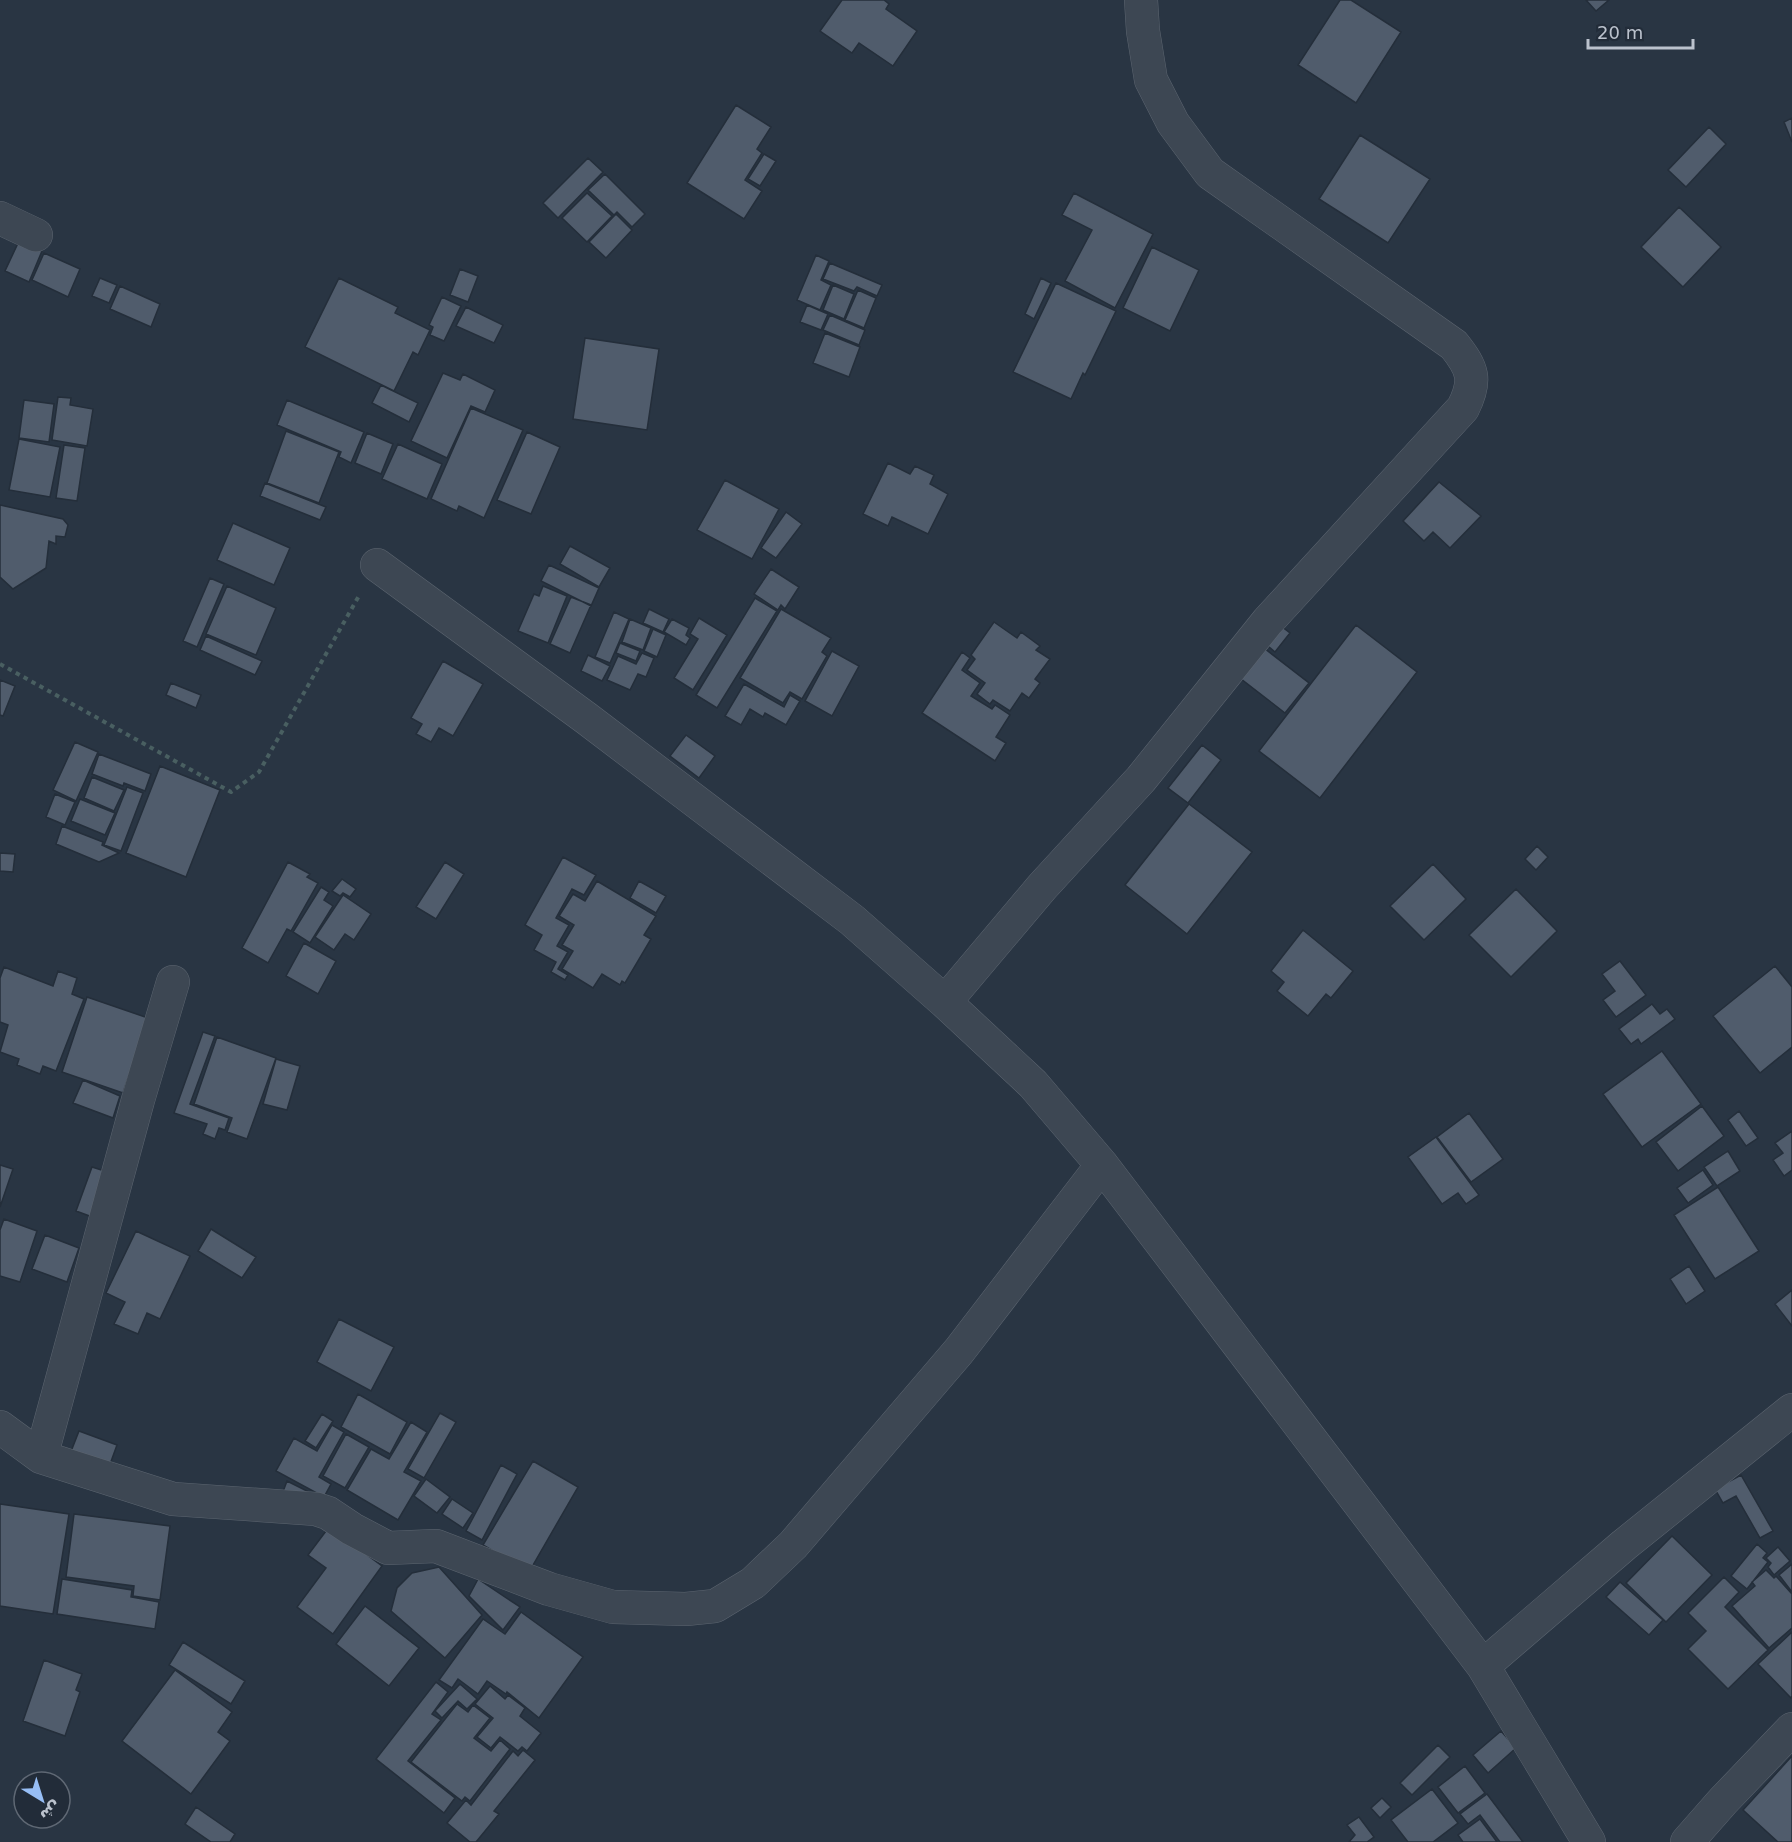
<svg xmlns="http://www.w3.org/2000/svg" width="1792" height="1842" font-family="'DejaVu Sans',Cairo,sans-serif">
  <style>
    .building { fill: #505c6c; stroke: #242e3a; stroke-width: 1.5 }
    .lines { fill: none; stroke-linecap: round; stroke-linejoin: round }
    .street-casing { stroke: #5c6570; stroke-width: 34 }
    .path { stroke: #495f61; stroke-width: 4; stroke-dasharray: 4.5 4.5; stroke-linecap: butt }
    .street { stroke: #3d4753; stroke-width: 33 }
  </style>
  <rect width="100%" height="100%" fill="#293543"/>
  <!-- building -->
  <path class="building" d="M842,0H884L889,4L886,9L917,31L893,66L859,43L852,53L820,31Z
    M1340,0H1351L1401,32L1356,103L1298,65Z
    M1586,0H1609L1596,11Z
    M736,105L771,127L757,149L762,153L745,180L762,191L744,219L687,183Z
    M1792,118V142L1784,122Z
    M1709,127L1726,144L1686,187L1668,170Z
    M1360,135L1430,179L1388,243L1319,199Z
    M764,154L776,161L760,186L748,179Z
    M588,158L603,172L558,218L543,203Z
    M605,174L645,214L632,227L617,212L614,215L588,190Z
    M587,193L612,216L587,242L562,218Z
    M1074,193L1153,234L1115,308L1065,281L1092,230L1062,215Z
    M1679,207L1721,247L1683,287L1641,247Z
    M616,214L632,230L606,258L589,242Z
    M19,241L42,251L29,282L5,271Z
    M1152,247L1199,270L1170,331L1123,308Z
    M44,253L80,269L68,297L32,280Z
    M816,255L829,261L821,280L831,285L820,310L797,300Z
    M830,263L882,285L877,296L857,287L854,291L823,279Z
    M460,269L478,276L468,302L450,295Z
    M100,278L117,285L109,303L92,296Z
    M339,278L398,307L395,313L430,330L418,355L413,352L394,391L305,347Z
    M1041,278L1051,283L1034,319L1025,314Z
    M1056,283L1116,311L1085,375L1083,373L1071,399L1013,372Z
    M833,285L854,294L844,319L823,310Z
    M120,286L160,304L151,327L110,309Z
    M858,290L876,298L864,328L845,320Z
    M442,297L461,306L444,341L430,335L433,327L429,325Z
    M807,305L828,314L821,330L800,322Z
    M466,307L503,325L494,343L456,326Z
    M830,315L865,330L859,345L823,330Z
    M825,333L860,347L849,377L813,363Z
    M585,338L659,349L647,430L573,419Z
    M443,373L460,380L463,374L495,390L485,412L471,406L447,458L411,441Z
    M381,385L418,403L409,422L372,403Z
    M58,397L71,398L70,405L93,409L87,446L52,440Z
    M24,400L54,404L49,442L19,438Z
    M287,400L364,432L351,463L339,457L341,452L277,425Z
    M471,408L523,430L484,518L459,506L457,511L431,499Z
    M286,431L339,452L319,503L267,483Z
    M527,432L560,447L531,514L497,500Z
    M367,433L393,444L381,474L355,463Z
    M19,439L60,447L50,497L9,490Z
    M398,444L442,464L427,499L382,479Z
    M64,445L85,448L77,501L56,498Z
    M888,463L910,474L915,466L934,475L930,484L948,494L928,534L892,517L888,526L863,514Z
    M725,480L779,509L752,559L697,530Z
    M1439,482L1481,516L1450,548L1433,532L1424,541L1403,521Z
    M265,483L326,507L320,520L260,496Z
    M0,505L63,519L68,525L65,537L56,536V544L49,541L46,568L13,589L0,577Z
    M786,512L802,524L776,558L761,548Z
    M233,523L290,548L274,585L217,560Z
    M570,546L610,568L599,587L560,564Z
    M549,565L599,588L591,606L541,581Z
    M771,569L799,587L785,609L781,605L778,610L754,594Z
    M210,578L224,584L197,647L183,641Z
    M227,586L276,608L256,655L206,634Z
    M543,586L567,596L548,643L518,631L534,594L539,596Z
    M571,597L591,605L570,653L550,644Z
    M755,598L777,611L717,708L696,695Z
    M649,609L669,619L663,632L643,623Z
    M781,609L831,638L822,652L827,656L802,699L790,692L783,703L740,678Z
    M614,612L629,619L610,663L595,657Z
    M699,618L727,635L693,690L674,678L698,639L690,634Z
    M630,619L651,628L643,650L622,642Z
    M672,619L689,628L686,635L690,638L686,645L664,632Z
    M994,622L1017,638L1021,632L1040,646L1036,650L1050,659L1035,679L1040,683L1029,698L1022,693L1010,711L993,700L990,704L977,694L985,683L967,670L975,659L971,655Z
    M1277,623L1290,633L1275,652L1262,641Z
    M1356,625L1417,672L1320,798L1259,751Z
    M653,629L666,635L657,657L644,651Z
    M206,636L262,661L255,675L200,650Z
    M620,643L640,651L636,661L616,653Z
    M1260,645L1309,683L1285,713L1236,675Z
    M832,651L859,666L832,716L805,701Z
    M962,652L970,658L962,670L980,683L971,696L992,709L995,705L1010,715L996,737L1006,743L995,761L922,713Z
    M642,653L654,658L646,677L638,674L630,690L607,680L618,656L636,664Z
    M588,655L610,666L602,681L581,671Z
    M443,661L483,684L453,736L439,728L431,742L416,734L422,724L411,718Z
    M0,680L15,686L3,716L0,715Z
    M171,683L201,695L196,708L166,695Z
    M744,684L784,707L790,695L800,701L786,725L765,713L763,717L750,709L741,725L725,716Z
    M686,735L715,756L699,778L670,756Z
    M75,742L98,752L76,801L53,790Z
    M1202,745L1221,760L1188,803L1168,788Z
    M99,754L151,774L145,791L124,783L123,786L92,774Z
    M160,766L220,790L186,877L126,853Z
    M92,777L124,790L114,811L84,798Z
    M127,787L143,793L121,851L104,845Z
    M55,794L75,802L65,825L46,817Z
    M80,799L115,813L105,835L71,821Z
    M1189,804L1252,852L1187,934L1125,885Z
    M62,826L103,842L102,845L119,853L99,862L56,844Z
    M1537,846L1548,857L1536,870L1525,859Z
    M0,853L15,854L13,872L0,871Z
    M563,857L596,875L584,895L572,889L556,918L569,925L557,946L568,952L558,969L568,975L565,980L551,972L556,962L534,950L542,935L525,925Z
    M288,862L310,874L307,877L318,883L291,931L287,929L268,963L242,948Z
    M445,862L464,874L436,919L416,907Z
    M1433,864L1466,899L1424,940L1390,906Z
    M342,879L356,889L350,897L343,893L340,896L332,891Z
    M597,881L656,916L644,935L651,939L625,983L622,981L620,985L602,974L593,988L562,969L573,951L562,945L574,925L559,916L573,894L585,901Z
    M639,881L666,896L656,913L630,898Z
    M321,887L329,892L324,900L333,906L310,943L293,932Z
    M1516,889L1557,931L1511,977L1469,935Z
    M343,895L371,914L354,940L345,934L334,950L315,937Z
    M1303,930L1353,971L1331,998L1326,994L1308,1016L1277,991L1284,982L1271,971Z
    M304,943L336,961L318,994L286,976Z
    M1620,961L1646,995L1616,1017L1603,1000L1615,991L1602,974Z
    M1775,966L1792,987V1047L1760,1073L1713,1016Z
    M4,967L53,986L58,971L77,978L72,994L84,999L56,1071L43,1066L40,1074L17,1065L19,1059L0,1052L8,1025L0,1022V978Z
    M87,997L148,1018L123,1093L62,1072Z
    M1652,1004L1660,1014L1667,1009L1675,1019L1641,1044L1638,1039L1631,1044L1619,1029Z
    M203,1032L215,1036L190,1104L229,1118L225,1130L219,1128L215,1139L203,1134L207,1124L174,1113Z
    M217,1037L276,1058L247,1139L227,1132L232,1118L194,1104Z
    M1662,1051L1701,1104L1642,1147L1603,1094Z
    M276,1059L300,1066L287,1110L263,1104Z
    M83,1080L120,1096L113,1118L73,1103Z
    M1702,1106L1724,1136L1678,1171L1656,1142Z
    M1739,1111L1758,1138L1746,1146L1728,1120Z
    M1469,1113L1503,1159L1471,1182L1437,1137Z
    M1792,1131V1170L1784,1176L1773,1160L1783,1153L1775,1143Z
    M1436,1137L1479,1195L1466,1204L1458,1193L1442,1204L1408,1157Z
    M1728,1151L1740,1171L1717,1186L1704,1167Z
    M0,1165L13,1169L0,1207Z
    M92,1167L111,1173L95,1218L76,1211Z
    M1703,1170L1713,1185L1688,1203L1677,1188Z
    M1718,1187L1759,1251L1715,1279L1674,1215Z
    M4,1219L37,1231L20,1282L0,1276V1230Z
    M211,1229L256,1257L242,1278L198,1251Z
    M136,1231L190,1256L160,1319L147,1313L138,1334L114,1324L125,1302L106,1293Z
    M45,1235L79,1248L67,1282L32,1269Z
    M1689,1266L1705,1291L1686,1304L1670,1279Z
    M1792,1290V1326L1775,1304Z
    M339,1319L394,1347L371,1391L317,1362Z
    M358,1394L407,1422L390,1454L341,1427Z
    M440,1413L456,1422L424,1478L408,1469Z
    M322,1414L333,1421L316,1448L305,1441Z
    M411,1422L427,1432L404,1472L421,1481L398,1520L347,1490L371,1449L389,1459Z
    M332,1425L344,1432L319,1477L331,1484L324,1497L276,1471L294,1438L317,1451Z
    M79,1431L117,1445L109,1467L70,1454Z
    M346,1434L369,1447L345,1488L323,1476Z
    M533,1461L578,1487L529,1572L483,1545Z
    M501,1465L517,1474L482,1540L466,1531Z
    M1741,1475L1773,1531L1760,1538L1736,1496L1723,1503L1715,1489Z
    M426,1479L450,1497L437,1513L414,1496Z
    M287,1481L313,1494L281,1497Z
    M452,1499L473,1513L463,1528L442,1514Z
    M0,1504L69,1514L53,1614L0,1606Z
    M74,1514L170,1526L160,1600L133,1596L134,1586L66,1577Z
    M329,1527L382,1566L333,1634L297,1607L326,1568L308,1555Z
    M1672,1536L1712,1575L1666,1622L1626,1583Z
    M1757,1544L1767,1553L1763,1558L1768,1562L1747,1589L1731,1576Z
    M1778,1547L1790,1561L1774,1575L1768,1567L1771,1563L1766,1558Z
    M1792,1564V1592L1779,1575Z
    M439,1567L482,1615L445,1658L391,1611L397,1588L412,1573Z
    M1766,1570L1774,1578L1776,1576L1792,1594V1628L1769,1648L1732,1606L1755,1586L1752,1582Z
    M1724,1577L1739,1592L1725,1607L1768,1650L1728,1689L1688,1649L1706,1631L1688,1613Z
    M62,1579L132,1590L131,1597L159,1602L155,1629L57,1614Z
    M478,1579L520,1607L503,1630L469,1596Z
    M1620,1582L1663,1620L1649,1635L1606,1597Z
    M365,1606L419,1648L389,1686L336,1644Z
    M521,1612L583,1657L539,1718L507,1692L506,1694L487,1681L478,1694L458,1679L452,1688L439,1680L483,1619L505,1634Z
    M1792,1632V1696L1791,1698L1758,1664Z
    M183,1642L245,1681L231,1704L169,1665Z
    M44,1660L82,1674L76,1690L80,1692L65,1736L23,1721Z
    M175,1670L232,1712L218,1732L230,1741L191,1794L122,1741Z
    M436,1682L448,1692L432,1714L441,1720L408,1761L455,1798L444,1813L376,1759Z
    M460,1684L477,1699L467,1709L458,1701L442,1718L435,1711Z
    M490,1686L505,1699L508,1695L525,1708L520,1716L541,1733L527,1751L522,1747L518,1751L500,1737L491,1748L477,1737L493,1718L475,1704Z
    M457,1704L468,1712L473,1705L490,1718L474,1738L491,1751L500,1740L510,1749L470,1801L465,1797L462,1801L411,1762Z
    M1501,1731L1516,1748L1488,1773L1473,1755Z
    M1438,1745L1450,1757L1412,1795L1400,1783Z
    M523,1750L535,1760L494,1811L499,1814L476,1842H470L447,1823L466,1800L471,1805L513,1751L518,1756Z
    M1792,1756V1842H1778L1743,1810Z
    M1465,1766L1485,1793L1458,1813L1438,1787Z
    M1432,1789L1458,1823L1433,1842H1408L1391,1820Z
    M1487,1794L1523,1842H1500L1480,1815L1468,1824L1460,1814Z
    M1382,1798L1391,1807L1380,1818L1371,1808Z
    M196,1807L235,1834L230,1842H211L185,1824Z
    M1359,1817L1374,1837L1367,1842H1349L1355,1835L1347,1825Z
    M1480,1819L1497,1842H1463L1458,1835Z"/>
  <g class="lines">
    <!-- street casing -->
    <g class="street-casing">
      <path id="street" d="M0,218L36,235
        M377,565L586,718L852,920L945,1002L1033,1084L1102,1165L1483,1666L1589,1842
        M945,1002L1042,887L1141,779L1268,621L1463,408C1477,380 1473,369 1454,345L1210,173L1173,123L1151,80L1143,31L1141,0
        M0,1427L41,1457L173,1499L316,1509L328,1513L352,1529L388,1548L436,1546L549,1589L613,1607L686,1609L715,1606L753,1583L793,1545L959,1351L1102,1165
        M41,1457L138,1100L173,982
        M1483,1666L1624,1545L1792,1410
        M1687,1842L1723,1801L1792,1729"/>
    </g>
    <!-- path -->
    <path class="path" d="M0,664L231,792L259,772L360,594"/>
    <!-- street -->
    <use href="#street" class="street"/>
  </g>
  <!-- north arrow -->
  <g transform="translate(42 1800) rotate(142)"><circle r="28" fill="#222c39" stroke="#5f6874" stroke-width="1.5"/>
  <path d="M0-4.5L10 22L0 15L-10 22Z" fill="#97bef5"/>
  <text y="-9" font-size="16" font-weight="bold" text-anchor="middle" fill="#bbc2cd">ش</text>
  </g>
  <!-- scale -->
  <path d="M1588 39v9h105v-9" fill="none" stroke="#bbc2cd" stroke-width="3"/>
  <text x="1597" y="39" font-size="18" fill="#bbc2cd" stroke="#222c39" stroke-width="4.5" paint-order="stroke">20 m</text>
</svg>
